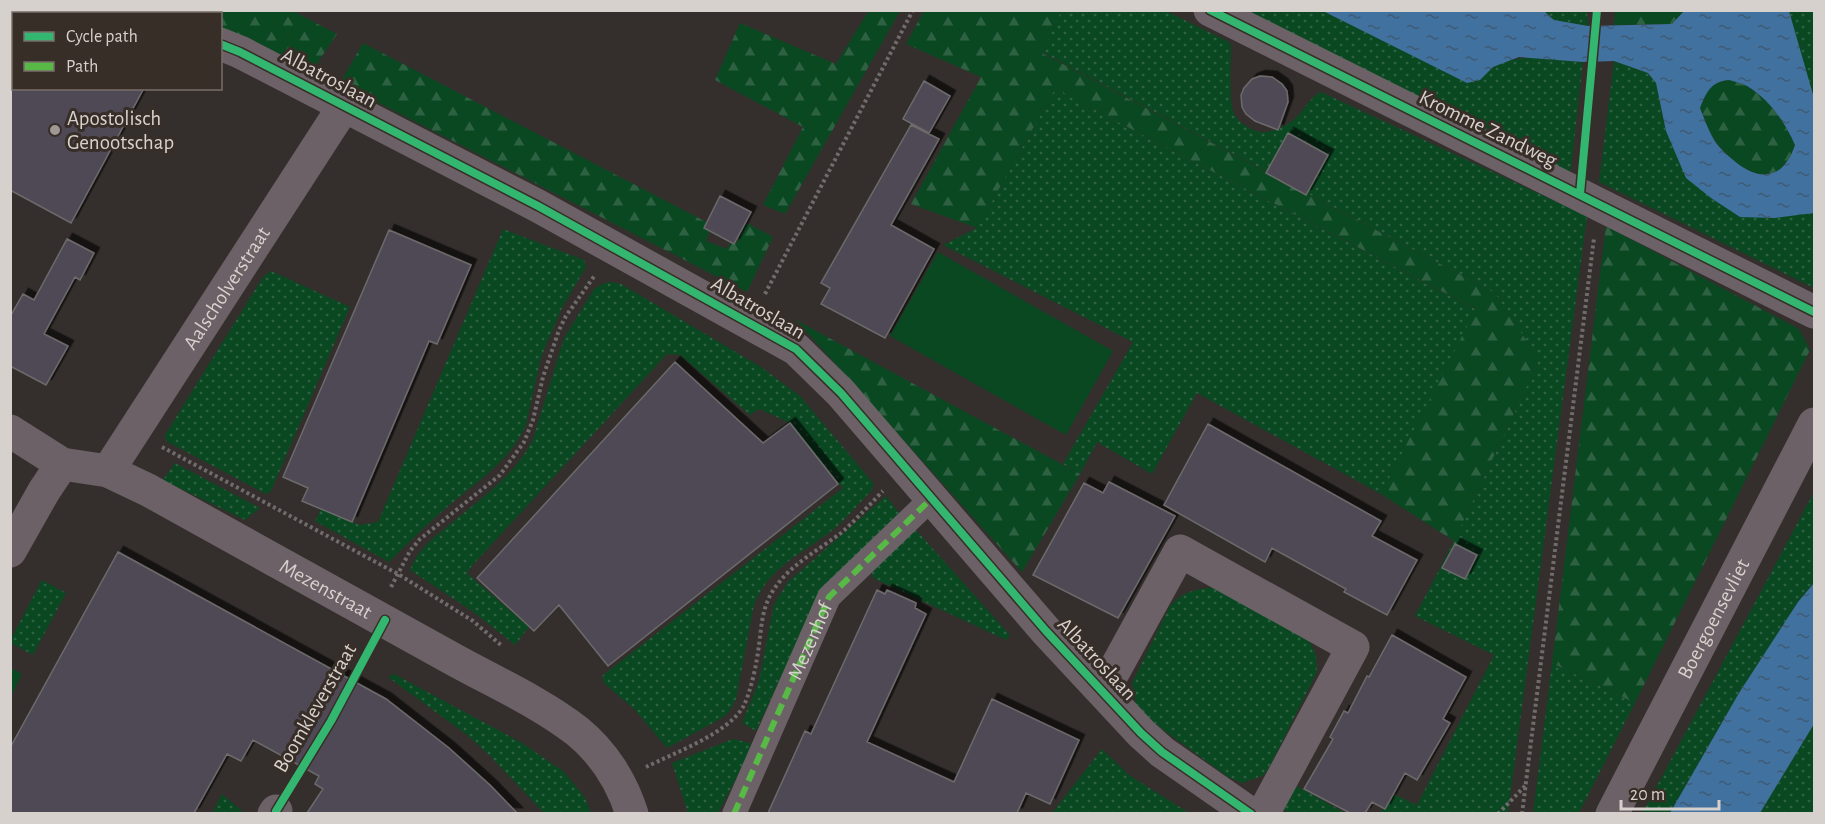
<svg xmlns="http://www.w3.org/2000/svg" width="1825" height="824" font-family="'Alegreya Sans',sans-serif">
  <style>
    .grass { fill: url(#grass-dots) }
    .forest { fill: url(#forest-firs) }
    .pitch { fill: #0a4822 }
    .water { fill: url(#water-ripples); fill-rule: evenodd }
    .building { fill: #4f4a55; stroke: #6c6a6b; stroke-width: 1.5; filter: url(#shadow) }
    .lines { fill: none; stroke-linecap: round; stroke-linejoin: round }
    .path { stroke: #726b6d; stroke-width: 4; stroke-dasharray: 3 3; stroke-linecap: butt }
    .pedestrian { stroke: #6b6166; stroke-width: 24 }
    .minor { stroke: #6b6166; stroke-width: 33 }
    .quiet { stroke: #58b947; stroke-width: 6; stroke-dasharray: 12 6; stroke-linecap: butt }
    .cycleway-casing { stroke: #382e28; stroke-width: 11 }
    .cycleway { stroke: #33b770; stroke-width: 8 }
    .poi-dot { fill: #9e9895; stroke: #382e28; stroke-width: 2 }
    .labels { text-anchor: middle; dominant-baseline: central; stroke-width: 6; stroke-linejoin: round; paint-order: stroke }
    .street-label { font-size: 21px; fill: #d7d1cd; stroke: #382e28 }
    .poi-label { font-size: 21px; fill: #d7d1cd; stroke: #382e28; text-anchor: start }
  </style>
  <defs>
    <pattern id="grass-dots" width="8" height="8" patternUnits="userSpaceOnUse" patternTransform="scale(1.5)"><rect width="8" height="8" fill="#0a4822"/><path d="M2 2h.1M6 6h.1" fill="none" stroke="#2d6141" stroke-width="1.8" stroke-linecap="round"/></pattern>
    <pattern id="forest-firs" width="22" height="20" patternUnits="userSpaceOnUse" patternTransform="scale(1.5)"><rect width="22" height="20" fill="#0a4822"/><path d="M5 1l3.5 6h-7zM16 11l3.5 6h-7z" fill="#2d6141"/></pattern>
    <pattern id="water-ripples" width="26" height="14" patternUnits="userSpaceOnUse" patternTransform="scale(1.5)"><rect width="26" height="14" fill="#40719f"/><path d="M2 4q2-2 4 0t4 0M15 11q2-2 4 0t4 0" fill="none" stroke="#405a73"/></pattern>
    <filter id="shadow"><feDropShadow dx="5.5" dy="-5.5" stdDeviation="0" flood-color="#0009"/></filter>
  </defs>
  <rect width="100%" height="100%" fill="#342f2c"/>
  <!-- grass -->
  <path class="grass" d="M185,10L191,13L14,14L13,31L11,30V11Z
    M1061,11H1166L1229,42L1231,46C1231,63 1229,95 1233,111C1236,121 1251,131 1262,132C1271,133 1285,126 1292,121C1303,113 1308,98 1321,92L1587,216L1508,813H1380L1393,794L1417,805L1494,655L1415,616L1454,541L1539,360L1495,293L1042,52Z
    M1231,11H1323L1467,82C1486,78 1482,73 1495,66C1521,52 1554,60 1583,62L1571,170L1559,174Z
    M1544,11H1587L1588,26L1554,20Z
    M1789,11H1814V98L1812,91Z
    M1614,61L1648,73L1656,83L1666,131L1810,213H1814V288L1599,182Z
    M1055,89L1477,310L1381,494L1197,393L1152,474L1097,442L1080,474L1063,464L1133,342L943,245L977,228Z
    M503,229L584,260L586,267L562,308L541,357L526,425C510,463 469,487 439,514C422,529 405,546 389,562L315,521L321,509L359,525L378,522Z
    M271,271L350,307L271,491L266,494L166,441L165,435L263,277Z
    M611,282L621,284L761,367L800,396L874,484L871,491C859,503 848,517 835,528C803,554 770,565 754,605L736,699L729,712L722,718L667,748L634,709L604,683L602,676L843,488L790,423L759,409L750,415L680,355L667,354L471,567L467,573L529,627L515,645L472,611L410,570C417,550 432,539 449,525C479,500 515,476 533,439L564,338L594,289L602,284Z
    M175,463L260,508L245,520L163,480Z
    M1814,492V583L1798,602L1739,693L1670,813L1642,814Z
    M886,496L900,514L819,594L756,731L742,723L759,681L774,604L788,582Z
    M911,530L917,531L1010,635L1006,640L873,578L870,564Z
    M42,580L66,593L33,655L11,643V639Z
    M1218,587L1307,636L1316,655L1317,672L1271,764L1264,775L1242,783L1228,777L1173,737L1152,721L1136,704L1132,683L1170,606C1184,590 1198,589 1218,587Z
    M1552,663L1635,703L1579,813L1533,814Z
    M394,674L522,743L563,771L584,796L591,813H544L489,755L467,735L388,677Z
    M1814,724V813H1760Z
    M733,739L750,743L752,748L718,813H688L672,763Z
    M1102,749L1129,775L1189,813H1052Z
    M1293,784L1345,813H1290L1280,808Z
    M222,794L243,812L242,813H212Z"/>
  <!-- forest -->
  <path class="forest" d="M869,10L900,11L785,214L763,205L803,127L715,80L740,23L836,64Z
    M185,11H293L337,34L312,71L221,28L220,14L191,13Z
    M924,11H1061L1042,53L1495,293L1539,360L1454,541L1381,494L1476,309L1055,89L977,228L911,204L981,77L906,44Z
    M1615,11H1684L1672,24L1614,25Z
    M363,43L712,225L706,241L727,249L732,239L737,243L747,223L773,237L747,292L340,83Z
    M1729,80C1735,82 1742,83 1747,86C1769,99 1785,122 1795,145C1783,181 1758,182 1732,159C1725,153 1718,146 1713,138C1708,129 1704,118 1700,108C1706,93 1711,81 1729,80Z
    M1606,226L1799,329L1810,350L1635,703L1552,663Z
    M796,320L1080,474L1022,572Z
    M11,668L22,674L11,696Z"/>
  <!-- pitch -->
  <path class="pitch" d="M938,252L1113,351L1066,435L890,336Z"/>
  <!-- water -->
  <path class="water" d="M1323,11H1544L1554,20L1588,26L1672,24L1684,11H1789L1814,98V213L1775,218L1740,217L1711,198L1686,178L1666,131L1656,83L1648,73L1614,61L1583,62L1519,57L1493,67L1480,80L1467,83ZM1729,80C1735,82 1742,83 1747,86C1769,99 1785,122 1795,145C1783,181 1758,182 1732,159C1725,153 1717,146 1713,138C1708,129 1704,118 1700,108C1706,93 1711,81 1729,80Z
    M1814,583V724L1760,813H1670L1739,693L1798,602Z"/>
  <!-- building -->
  <path class="building" d="M1260,76L1272,77L1282,84L1287,91L1288,102L1278,130L1255,121L1246,114L1242,107L1241,95L1244,88L1252,79Z
    M924,81L950,96L929,133L903,119Z
    M10,88H144L71,223L10,190Z
    M911,125L939,139L891,225L934,249L885,338L821,304L830,288L821,283Z
    M1288,133L1328,155L1306,195L1266,173Z
    M720,196L751,212L734,244L704,228Z
    M389,230L471,265L437,344L429,341L352,522L302,501L308,488L283,477Z
    M67,239L94,253L80,280L75,277L44,334L68,346L46,385L10,366V317L23,294L34,300Z
    M675,362L763,443L790,423L838,484L608,666L559,605L534,631L477,578Z
    M1208,424L1381,521L1372,536L1417,560L1387,615L1344,592L1346,589L1272,548L1265,562L1164,505Z
    M1109,482L1175,516L1118,618L1033,575L1084,483L1103,493Z
    M1455,544L1477,555L1465,579L1442,568Z
    M118,552L386,699L449,748L491,786L517,813H307L323,789L315,784L319,776L253,740L241,761L227,754L194,813H10V748Z
    M877,590L885,594L887,590L916,603L915,608L926,614L867,742L954,782L992,699L1079,740L1050,804L1026,793L1017,813H768L805,731L811,734Z
    M1392,635L1466,677L1443,719L1450,723L1417,780L1405,773L1385,809L1372,802L1365,813H1350L1304,789L1333,739L1330,737L1344,711L1348,713L1367,676L1369,677Z"/>
  <g class="lines">
    <!-- path -->
    <path class="path" d="M765,294L913,10
      M162,447L398,574L473,621L502,646
      M391,587L410,551L420,539L500,475L524,442L533,420L543,377L559,330L566,316L595,275
      M646,767C674,753 727,734 743,707C751,692 757,662 759,645C762,623 762,604 777,585C792,564 820,549 841,533C856,520 869,505 883,491
      M1498,814L1525,786
      M1522,814L1594,238"/>
    <!-- pedestrian -->
    <path class="pedestrian" id="s1" d="M734,814L829,597L931,499"/>
    <!-- minor -->
    <g class="minor">
      <path d="M1210,10L1814,312"/>
      <path d="M220,44L240,52L538,206L796,349L841,393L1046,631L1141,733L1162,752L1251,814"/>
      <path d="M10,47H14"/>
      <path id="s2" d="M10,431L62,464L108,471L148,490C249,546 350,602 451,658C494,682 538,701 577,731C603,752 622,782 632,814"/>
      <path id="s3" d="M108,471L344,106"/>
      <path d="M10,551L44,491L62,464"/>
      <path d="M1103,691L1180,551L1353,647L1263,814"/>
      <path d="M274,814L276,811"/>
      <path id="s4" d="M1612,814L1814,424"/>
    </g>
    <!-- quiet -->
    <path class="quiet" d="M734,814L829,597L931,499"/>
    <!-- cycleway casing -->
    <g class="cycleway-casing">
      <path id="cycleway" d="M1210,10L1814,312
        M220,44L240,52L538,206L796,349L841,393L1046,631L1141,733L1162,752L1251,814
        M1580,194L1597,10
        M276,811L331,721L385,620"/>
    </g>
    <!-- cycleway -->
    <use href="#cycleway" class="cycleway"/>
  </g>
  <!-- markers -->
  <circle class="poi-dot" cx="55" cy="130" r="6"/>
  <g class="labels">
    <!-- street labels -->
    <g class="street-label">
      <text transform="translate(329 78) rotate(28)">Albatroslaan</text>
      <text transform="translate(1488 129) rotate(26)">Kromme Zandweg</text>
      <text stroke="none"><textPath href="#s3" startOffset="218">Aalscholverstraat</textPath></text>
      <text transform="translate(758 308) rotate(30)">Albatroslaan</text>
      <text stroke="none"><textPath href="#s2" startOffset="356">Mezenstraat</textPath></text>
      <text stroke="none"><textPath href="#s4" startOffset="220">Boergoensevliet</textPath></text>
      <text stroke="none"><textPath href="#s1" startOffset="189">Mezenhof</textPath></text>
      <text transform="translate(1097 659) rotate(47)">Albatroslaan</text>
      <text transform="translate(315 708) rotate(-60)">Boomkleverstraat</text>
    </g>
    <!-- poi labels -->
    <g class="poi-label">
      <text x="67" y="118">Apostolisch<tspan x="67" dy="24">Genootschap</tspan></text>
    </g>
  </g>
  <!-- border -->
  <rect width="1825" height="824" fill="none" stroke="#d7d1cd" stroke-width="24"/>
  <!-- legend -->
  <rect x="12" y="12" width="210" height="78" fill="#382e28" stroke="#786f6a" stroke-width="1.5"/>
  <rect x="24" y="32" width="30" height="9" fill="#33b770" stroke="#786f6a" stroke-width="1.5"/>
  <text x="66" y="42" font-size="18" fill="#d7d1cd">Cycle path</text>
  <rect x="24" y="62" width="30" height="9" fill="#58b947" stroke="#786f6a" stroke-width="1.5"/>
  <text x="66" y="72" font-size="18" fill="#d7d1cd">Path</text>
  <!-- scale -->
  <path d="M1621 800v9h98v-9" fill="none" stroke="#d7d1cd" stroke-width="3"/>
  <text x="1630" y="800" font-size="18" fill="#d7d1cd" stroke="#382e28" stroke-width="4.5" paint-order="stroke">20 m</text>
</svg>
